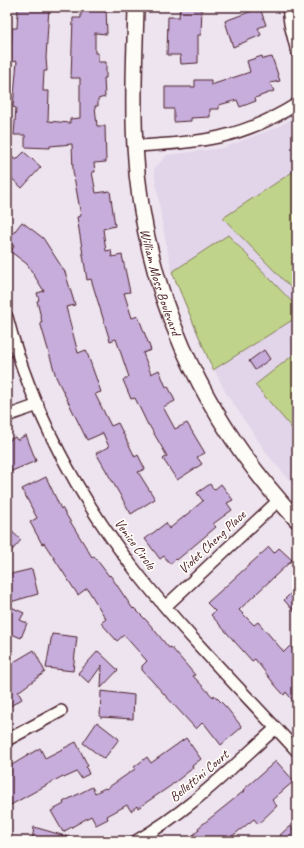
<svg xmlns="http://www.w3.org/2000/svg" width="304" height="848" font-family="Caveat,sans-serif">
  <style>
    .built { fill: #e2d4e9 }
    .garden { fill: #bfd48a; stroke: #847a5a }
    .building { fill: #c7addb; stroke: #4a1f2b }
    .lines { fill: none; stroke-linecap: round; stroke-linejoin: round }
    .street-casing { stroke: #4a1f2b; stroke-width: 14 }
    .secondary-casing { stroke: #4a1f2b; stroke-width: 18 }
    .street { stroke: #fdfcf7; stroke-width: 11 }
    .secondary { stroke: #fdfcf7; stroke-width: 15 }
    .labels { text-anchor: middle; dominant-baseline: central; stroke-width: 3.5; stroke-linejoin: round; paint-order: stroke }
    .street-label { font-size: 14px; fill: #4a1f2b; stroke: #fdfcf7 }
  </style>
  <rect width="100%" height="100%" fill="#ede4ef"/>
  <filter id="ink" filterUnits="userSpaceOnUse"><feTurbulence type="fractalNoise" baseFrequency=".025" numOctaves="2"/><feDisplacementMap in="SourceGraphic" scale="8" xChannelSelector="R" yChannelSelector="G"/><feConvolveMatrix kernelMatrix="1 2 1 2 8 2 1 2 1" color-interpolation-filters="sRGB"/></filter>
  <g filter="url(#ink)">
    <!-- built -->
    <path class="built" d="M297,116V489L268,455L226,393L200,341L172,272L162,222L154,169L167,155L223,148L278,127Z"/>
    <!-- garden -->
    <path class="garden" d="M297,169V294L223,218Z
      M228,235L295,305L294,319L213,370L172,272Z
      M297,352V434L255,385Z"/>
    <!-- building -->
    <path class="building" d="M18,7H49L46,58L47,71H44L43,91H49L48,121L70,123V119L80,118V78H71L73,18H81V7H106L107,34L95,33V53H98V62H106V78H104L105,97L98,99V106H95L97,126H105L106,162L94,163L95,172H92L96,193L110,191L115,226L103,229L106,251L111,250L112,257L122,255L130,292L124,293L132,318L138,316L151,350L143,353L151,374L159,370L166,387L168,386L175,401L163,407L175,429L187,423L205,453L197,457L202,464L177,480L163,459L167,456L149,425H148L135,398L131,399L123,380L129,377L116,339L110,341L91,279L87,280L77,217L81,216L73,171L72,144L50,146V148L25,147V135H14L16,108L13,107L17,61L11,62L12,28H17Z
      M180,7H202L201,35H198V63L181,64L180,55H167L168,17H179Z
      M260,8L266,25L258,28L261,35L233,47L225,21Z
      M262,56L263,59L272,57L280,81L270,83L274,91L255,98L256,101L240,107L237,100L219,105V109H210V117L191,118V121L174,122V109H165V87H195V80H211V85L250,72L247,61Z
      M24,152L41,167L22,188L7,174V153L16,160Z
      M22,222L43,238L65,272L75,305L66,307L78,353L86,350L101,392L95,394L111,426L118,423L135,457L138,455L145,469L138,472L155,499L131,514L96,453L109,447L103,433L87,440L56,377L40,322H42L37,301L39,300L37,293L44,291L27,264L11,252L14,246L7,241Z
      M264,350L270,359L255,370L249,361Z
      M26,435L36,461L7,473V441L15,437L17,440Z
      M46,477L61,509L62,508L92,557L94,556L109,576L110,575L133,609L134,608L147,621L169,648L171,647L195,675L193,676L213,697L214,695L226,707L242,727L221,745L203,722L196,729L142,670V666L147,661L124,635L117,641L101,623L106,619L87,588L78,595L44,543L42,544L30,522L37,518L22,489Z
      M210,484L214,490L221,484L233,500L227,503L232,510L213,524L216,527L177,560L176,559L170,564L164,556L160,559L145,539L166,523L169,529L203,501L197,493Z
      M7,527L21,540L7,556Z
      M269,547L274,553L279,548L292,560L239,610L254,625L258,622L284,652L290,646L297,654V706L286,692L284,695L275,685L255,659L252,661L211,615L215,611L207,603Z
      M32,569L38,594L7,603V575Z
      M297,587V615L284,600Z
      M7,605L24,613L20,620L27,623L21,638L7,632Z
      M52,634L77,637L73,671L46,668Z
      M34,650L45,672L18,692L22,699L7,708V666Z
      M98,651L118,670L101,688L102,665L89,683L78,673Z
      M101,691L134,695L133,719L100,717Z
      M97,722L119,739L104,759L83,743Z
      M186,738L201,759L192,766L193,768L169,787L138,808L137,806L131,811L127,805L107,816L108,819L96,825L91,816L63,832L51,811L64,804L63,802L92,787L95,793L105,788L106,789L135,769L134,767L147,757L151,763Z
      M76,742L88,766L86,767L89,774L81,778L77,772L64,778L63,776L7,807V768L40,748L45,758Z
      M276,761L294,781L272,800L277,806L258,824L254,819L226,841H186L199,830L198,828L244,791L243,790Z
      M290,826L297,833V841H285L280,835Z
      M34,827L72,838L71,841H32Z"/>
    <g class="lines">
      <!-- street casing -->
      <g class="street-casing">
        <path id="street" d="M288,7L290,24L297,52
          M135,146C199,143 241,139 297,104
          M7,317C31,410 79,499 138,574C187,636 244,693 297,751
          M7,416L38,405
          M166,606L279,500
          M7,740L61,711
          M136,841C189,811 231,768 276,728"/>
      </g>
      <!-- secondary casing -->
      <g class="secondary-casing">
        <g id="secondary">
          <path id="s1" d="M136,7C135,53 132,100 135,146C142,287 201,417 297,520"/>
        </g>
      </g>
      <!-- street -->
      <use href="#street" class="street"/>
      <!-- secondary -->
      <use href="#secondary" class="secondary"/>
    </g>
  </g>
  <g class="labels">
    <!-- street labels -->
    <g class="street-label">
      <text stroke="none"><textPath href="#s1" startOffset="278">William Moss Boulevard</textPath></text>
      <text transform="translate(212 542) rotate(-43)">Violet Cheng Place</text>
      <text transform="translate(135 544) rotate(54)">Venice Circle</text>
      <text transform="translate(199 776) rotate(-40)">Bellettini Court</text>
    </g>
  </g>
  <!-- margin -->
  <rect width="304" height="848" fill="none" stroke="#fdfcf7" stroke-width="24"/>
  <rect x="12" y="12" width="280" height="824" fill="none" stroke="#4a1f2b" stroke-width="1.5" filter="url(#ink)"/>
</svg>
